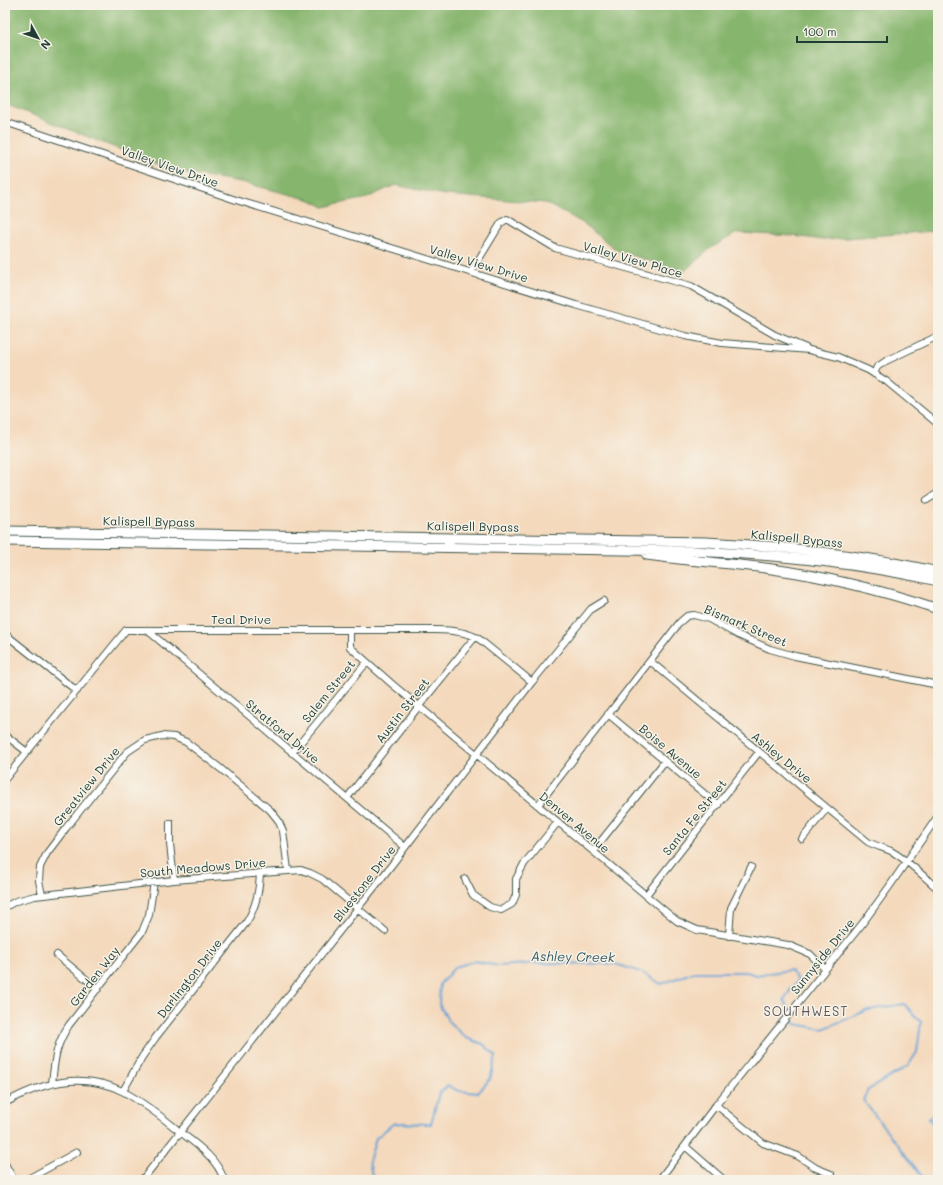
<svg xmlns="http://www.w3.org/2000/svg" width="943" height="1185" font-family="Mali,sans-serif">
  <style>
    .forest { fill: #86b56d; stroke: #527950 }
    .lines { fill: none; stroke-linecap: round; stroke-linejoin: round }
    .stream { stroke: #62a2d5; stroke-width: 2 }
    .minor-casing { stroke: #3f5448; stroke-width: 8 }
    .highway-casing { stroke: #3f5448; stroke-width: 11 }
    .minor { stroke: #fff; stroke-width: 6 }
    .highway { stroke: #fff; stroke-width: 9 }
    .labels { text-anchor: middle; dominant-baseline: central; stroke-width: 3; stroke-linejoin: round; paint-order: stroke }
    .street-label { font-size: 12px; fill: #1f3d34; stroke: #f7f3e8 }
    .water-label { font-size: 13px; font-style: italic; fill: #335b64; stroke: #f7f3e8 }
    .neighbourhood-label { font-size: 13px; letter-spacing: 1px; fill: #605a5d; stroke: #f7f3e8 }
  </style>
  <rect width="100%" height="100%" fill="#f7f3e8"/>
  <filter id="ink" filterUnits="userSpaceOnUse"><feTurbulence type="fractalNoise" baseFrequency=".025" numOctaves="2"/><feDisplacementMap in="SourceGraphic" scale="8" xChannelSelector="R" yChannelSelector="G"/><feConvolveMatrix kernelMatrix="1 2 1 2 8 2 1 2 1" color-interpolation-filters="sRGB"/></filter>
  <filter id="wash" filterUnits="userSpaceOnUse"><feTurbulence type="fractalNoise" baseFrequency=".012" numOctaves="4" result="noise"/><feDisplacementMap in="SourceGraphic" scale="16" xChannelSelector="R" yChannelSelector="G"/><feGaussianBlur stdDeviation="0.9" result="paint"/><feColorMatrix in="noise" values="0 0 0 0 0 0 0 0 0 0 0 0 0 0 0 0 0 1.4 0 .05"/><feComposite in="paint" operator="in"/></filter>
  <g filter="url(#wash)">
    <rect width="100%" height="100%" fill="#f4d9bc"/>
    <!-- forest -->
    <path class="forest" d="M5,5H938V232L933,231L823,240L793,236L737,233L711,248L683,272L616,250L583,223L545,203L445,195L395,185L367,198L324,207L311,200L241,182L174,171L5,104Z"/>
    <g class="lines">
      <!-- stream -->
      <path class="stream" d="M938,1108L929,1118L938,1132
        M373,1180L369,1161L376,1138L394,1123L431,1124L439,1093L448,1086L459,1091L478,1093L490,1079L496,1056L483,1044L466,1038L449,1022L439,1004L440,984L455,967L475,961L498,966L540,963L615,964L641,972L661,984L694,972H747L756,975L790,970L798,980L784,999L795,1024L823,1029L868,1010L904,1004L921,1022L917,1052L908,1066L868,1090L863,1100L925,1180"/>
    </g>
  </g>
  <g filter="url(#ink)">
    <g class="lines">
      <!-- minor casing -->
      <g class="minor-casing">
        <path id="minor" d="M5,122L236,200L576,305L685,336L722,343L809,350L838,357L868,370L886,381L938,424
          M471,272L501,223L507,219L555,248L691,286L775,335L806,348
          M874,374L877,367L886,361L938,336
          M927,500L938,493
          M147,630L405,847
          M350,630V647L392,684L677,921L697,930L788,945L810,954L825,969
          M5,634L77,691
          M650,661L868,842C876,846 884,848 891,851C909,861 923,876 938,889
          M608,714L718,805
          M5,735L27,752
          M292,753L367,662
          M5,779L126,630H435C450,630 466,631 479,639L532,682
          M347,798L419,706L475,637
          M538,805L680,622L687,616L694,615L709,619L738,635L770,649L795,656L938,685
          M170,823V844L174,880
          M802,839L827,808
          M593,851L665,761
          M465,879L473,895L490,907L501,910L512,904L516,895V879L524,864L558,822
          M42,895L39,881L40,867L47,853L66,828L127,752L145,740L162,736L174,737L186,742L221,769L270,810L278,820L283,831L288,870
          M646,895L759,752
          M5,907L16,901L35,896L174,880L301,870L310,873L322,879L385,931
          M729,936L731,908L751,867
          M57,955L98,989
          M52,1083C55,1059 55,1046 69,1025L142,932L149,915L154,882
          M123,1091L142,1057L156,1037L246,923C256,907 259,892 260,874
          M5,1103C42,1082 84,1071 124,1092C144,1103 162,1117 179,1131C196,1144 217,1158 224,1180
          M716,1105L763,1143L798,1156L816,1168L831,1174
          M685,1146L724,1180
          M5,1164L14,1180
          M26,1180L77,1152
          M142,1180L377,884L532,682L591,609L604,601
          M659,1180L716,1105L862,924L889,887L938,816"/>
      </g>
      <!-- highway casing -->
      <g class="highway-casing">
        <path id="highway" d="M5,531L706,542C784,546 862,555 938,572
          M5,541L691,551C774,554 857,563 938,581
          M647,555C688,561 730,563 772,569C829,577 884,591 938,609"/>
      </g>
      <!-- minor -->
      <use href="#minor" class="minor"/>
      <!-- highway -->
      <use href="#highway" class="highway"/>
    </g>
  </g>
  <g class="labels">
    <!-- street labels -->
    <g class="street-label">
      <text transform="translate(170 166) rotate(19)">Valley View Drive</text>
      <text transform="translate(633 259) rotate(16)">Valley View Place</text>
      <text transform="translate(479 263) rotate(17)">Valley View Drive</text>
      <text transform="translate(149 521) rotate(1)">Kalispell Bypass</text>
      <text transform="translate(473 526) rotate(1)">Kalispell Bypass</text>
      <text transform="translate(797 538) rotate(6)">Kalispell Bypass</text>
      <text x="241" y="619">Teal Drive</text>
      <text transform="translate(746 625) rotate(23)">Bismark Street</text>
      <text transform="translate(328 691) rotate(-51)">Salem Street</text>
      <text transform="translate(402 710) rotate(-52)">Austin Street</text>
      <text transform="translate(283 731) rotate(40)">Stratford Drive</text>
      <text transform="translate(671 751) rotate(40)">Boise Avenue</text>
      <text transform="translate(782 757) rotate(39)">Ashley Drive</text>
      <text transform="translate(86 786) rotate(-51)">Greatview Drive</text>
      <text transform="translate(694 817) rotate(-51)">Santa Fe Street</text>
      <text transform="translate(575 822) rotate(40)">Denver Avenue</text>
      <text transform="translate(203 867) rotate(-5)">South Meadows Drive</text>
      <text transform="translate(364 883) rotate(-52)">Bluestone Drive</text>
      <text transform="translate(822 956) rotate(-51)">Sunnyside Drive</text>
      <text transform="translate(94 976) rotate(-52)">Garden Way</text>
      <text transform="translate(189 978) rotate(-52)">Darlington Drive</text>
    </g>
    <!-- water labels -->
    <g class="water-label">
      <text transform="translate(573 956) rotate(1)">Ashley Creek</text>
    </g>
    <!-- neighbourhood labels -->
    <g class="neighbourhood-label">
      <text x="806" y="1010">SOUTHWEST</text>
    </g>
  </g>
  <!-- margin -->
  <rect width="943" height="1185" fill="none" stroke="#f7f3e8" stroke-width="20"/>
  <!-- north arrow -->
  <g transform="translate(38 38) rotate(130)" stroke="#f7f3e8" stroke-width="3" paint-order="stroke">
  <path d="M0-3L7 15L0 10L-7 15Z" fill="#1f3d34"/>
  <text y="-6" font-size="11" font-weight="bold" text-anchor="middle" fill="#1f3d34">N</text>
  </g>
  <!-- scale -->
  <path d="M797 36v6h90v-6" fill="none" stroke="#1f3d34" stroke-width="2"/>
  <text x="803" y="36" font-size="12" fill="#1f3d34" stroke="#f7f3e8" stroke-width="3" paint-order="stroke">100 m</text>
</svg>
